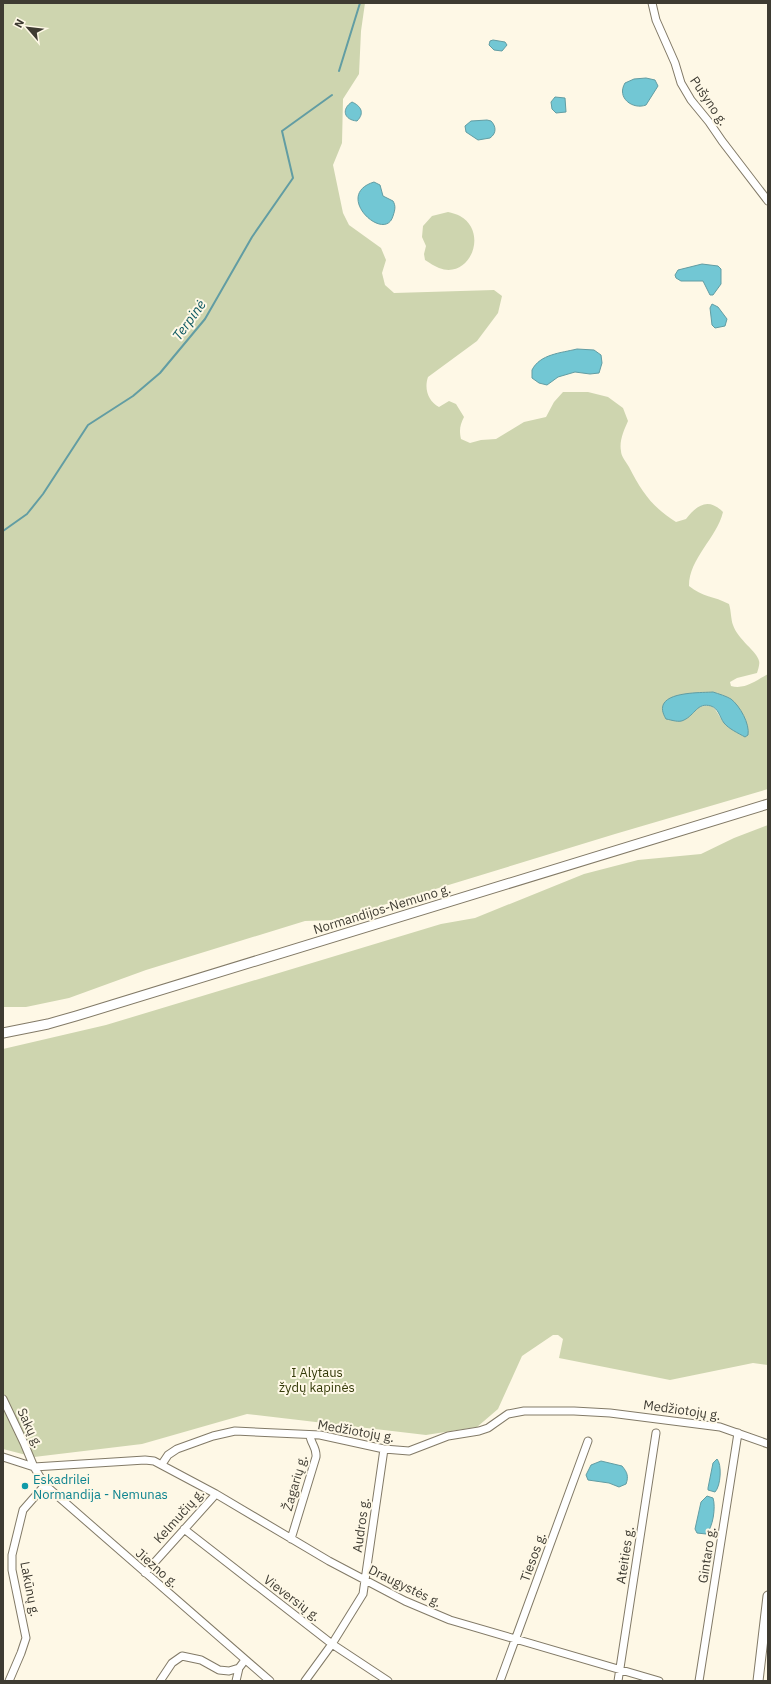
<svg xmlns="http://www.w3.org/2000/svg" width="771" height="1684" font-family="'IBM Plex Sans',sans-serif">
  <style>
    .green { fill: #ced5af; fill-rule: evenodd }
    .water { fill: #72c7d4; stroke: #629da3 }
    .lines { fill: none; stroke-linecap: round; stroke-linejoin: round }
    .stream { stroke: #629da3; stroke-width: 2 }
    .minor-casing { stroke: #827a67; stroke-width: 9 }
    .major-casing { stroke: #827a67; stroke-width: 11 }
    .minor { stroke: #fff; stroke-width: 7 }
    .major { stroke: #fff; stroke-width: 9 }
    .culture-dot { fill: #0f9aa8; stroke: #fef8e6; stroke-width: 1.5 }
    .labels { text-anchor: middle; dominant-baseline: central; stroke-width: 4; stroke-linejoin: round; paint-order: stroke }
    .street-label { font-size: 13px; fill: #3e3b32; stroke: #fef8e6 }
    .park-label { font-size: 13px; fill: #343a09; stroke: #fef8e6 }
    .culture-label { font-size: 13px; fill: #0d838f; stroke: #fef8e6; text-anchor: start }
    .water-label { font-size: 14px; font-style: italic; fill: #0e5962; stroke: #fef8e6 }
  </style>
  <rect width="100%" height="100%" fill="#fef8e6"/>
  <!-- green -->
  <path class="green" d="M3,3H365L361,31L359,74L343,99L342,143L333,165L343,213L349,225L381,248L386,260L382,273L385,285L394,293L494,290L502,296L498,313L477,341L428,377C424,389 428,401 439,407L449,401L456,404L464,417C460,425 459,430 461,439L470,443L481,440L496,439L524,422L546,417L554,402L563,392H588L608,397L623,408L628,421C624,430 619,441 621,451C621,456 626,462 629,467C642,492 651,506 676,522L686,519C697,505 708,497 723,512C717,538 689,558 689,586C702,597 714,596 729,604C731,610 731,620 733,625C738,640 757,651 759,661C760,664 758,670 757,673L737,678L730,682L731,686C745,690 757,680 768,674V789L615,834L334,920L305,921L146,970L69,998L26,1007H3ZM713,692L731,699L745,737C738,733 732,729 726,724C714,714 719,700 696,708Z
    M448,212C452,213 457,214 460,216C489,232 470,280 439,268C434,266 430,263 425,260L424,254L426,246L422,237L423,226L432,216Z
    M768,825V1365L753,1363L670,1380L559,1358L563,1339L558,1335H553L522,1356L498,1409L477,1427L426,1435L247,1414L142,1444L34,1457L3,1449V1049L106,1025L441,924L475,918L584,874L638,860L701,854L734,838Z"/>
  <!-- water -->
  <path class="water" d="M493,40L505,42L507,45L502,51L494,50L489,45L490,41Z
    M646,78L655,80L658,86L646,105C633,110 616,98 625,83L634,79Z
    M555,97L565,98L566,112L556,113L552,109L551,102Z
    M352,102C361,106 365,113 357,121C344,120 341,109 352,102Z
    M487,120L491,121C496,126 497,133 490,138L478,140L466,132L465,126L471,121Z
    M374,182L380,185L383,196L393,201C396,206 395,210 393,216C385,244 332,195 374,182Z
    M702,264L718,266L721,269V284L713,295H710L703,281H681L676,278L675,275L678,270Z
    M712,304L718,307L727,319L725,326L715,328L712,325L710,308Z
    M577,349L594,350L601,355L602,363L599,373L590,374L575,372L558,377L547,385L539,383L532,378V370C540,354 561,353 577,349Z
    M713,692C719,694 726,696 731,699C740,706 750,724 748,735L745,737C738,733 729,729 724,723C719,716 719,709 711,706C697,702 695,715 684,720C679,723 672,720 666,719C649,691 698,693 713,692Z
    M717,1459C722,1464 721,1486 715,1492L708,1490V1488L713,1463Z
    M601,1461L622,1466C627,1472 629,1476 626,1484L619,1487L609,1483L588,1480L586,1475L591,1465Z
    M707,1496L713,1498C716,1507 713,1528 706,1534L697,1533L695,1529L701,1502Z"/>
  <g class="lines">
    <!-- stream -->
    <path class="stream" d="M339,71L360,3
      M3,531L27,514L43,494L88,425L133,396L160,373L205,319L252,237L293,178L282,131L332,95"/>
    <!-- minor casing -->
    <g class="minor-casing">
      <path id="minor" d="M652,3L656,20L675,63L681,83L691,100L709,122L722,141L768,201
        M3,1399L24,1443L34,1467L45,1485L270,1681
        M3,1457L34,1467L145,1460L154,1461L216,1494L329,1561L405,1601L450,1620L659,1681
        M162,1464L168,1455L177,1449L213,1436L235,1431L320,1435L384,1449L409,1451L448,1436L479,1431L488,1428L508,1414L524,1411H574L610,1413L720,1427L768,1444
        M184,1529L332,1644L388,1681
        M291,1539L316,1457C317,1447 310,1443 310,1435
        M145,1573L216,1494
        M9,1681L21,1653L26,1638L12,1570V1555L23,1510L45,1485
        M160,1681L172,1663L182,1656L201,1660L219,1670L229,1671L239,1668
        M236,1681L239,1668L245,1660
        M305,1681L332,1644L363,1594L384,1449
        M500,1681L588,1441
        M618,1681L656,1433
        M699,1681L738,1433"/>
    </g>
    <!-- major casing -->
    <g class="major-casing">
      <path id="major" d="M3,1033L48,1024L76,1016L768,804
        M758,1681L768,1596"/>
    </g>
    <!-- minor -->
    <use href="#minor" class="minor"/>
    <!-- major -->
    <use href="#major" class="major"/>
  </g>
  <!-- markers -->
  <circle class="culture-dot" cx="25" cy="1486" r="4"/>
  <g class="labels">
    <!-- street labels -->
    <g class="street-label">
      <text transform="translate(709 101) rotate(56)">Pušyno g.</text>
      <text transform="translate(382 909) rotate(-17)">Normandijos-Nemuno g.</text>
      <text transform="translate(682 1410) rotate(8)">Medžiotojų g.</text>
      <text transform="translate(30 1428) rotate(65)">Sakų g.</text>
      <text transform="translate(356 1431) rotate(10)">Medžiotojų g.</text>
      <text transform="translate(295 1483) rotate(-74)">Žagarių g.</text>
      <text transform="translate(179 1516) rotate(-48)">Kelmučių g.</text>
      <text transform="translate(361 1525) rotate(-82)">Audros g.</text>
      <text transform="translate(625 1555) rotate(-81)">Ateities g.</text>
      <text transform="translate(707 1555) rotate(-81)">Gintaro g.</text>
      <text transform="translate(533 1557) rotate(-70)">Tiesos g.</text>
      <text transform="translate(157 1568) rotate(41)">Jiezno g.</text>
      <text transform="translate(405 1586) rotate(26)">Draugystės g.</text>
      <text transform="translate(30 1589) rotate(79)">Lakūnų g.</text>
      <text transform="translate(292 1598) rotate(37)">Vieversių g.</text>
    </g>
    <!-- park labels -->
    <g class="park-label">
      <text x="317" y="1372">I Alytaus<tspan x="317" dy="15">žydų kapinės</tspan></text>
    </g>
    <!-- culture labels -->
    <g class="culture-label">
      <text x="33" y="1479">Eskadrilei<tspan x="33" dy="15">Normandija - Nemunas</tspan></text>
    </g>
    <!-- water labels -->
    <g class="water-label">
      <text transform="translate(189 320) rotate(-54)">Terpinė</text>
    </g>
  </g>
  <!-- border -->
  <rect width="771" height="1684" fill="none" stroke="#3e3b32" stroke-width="8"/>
  <!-- north arrow -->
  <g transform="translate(28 28) rotate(298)" stroke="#fef8e6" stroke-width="3" paint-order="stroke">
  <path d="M0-3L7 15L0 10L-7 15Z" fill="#3e3b32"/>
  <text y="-6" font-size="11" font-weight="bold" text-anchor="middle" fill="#3e3b32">N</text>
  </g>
</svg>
